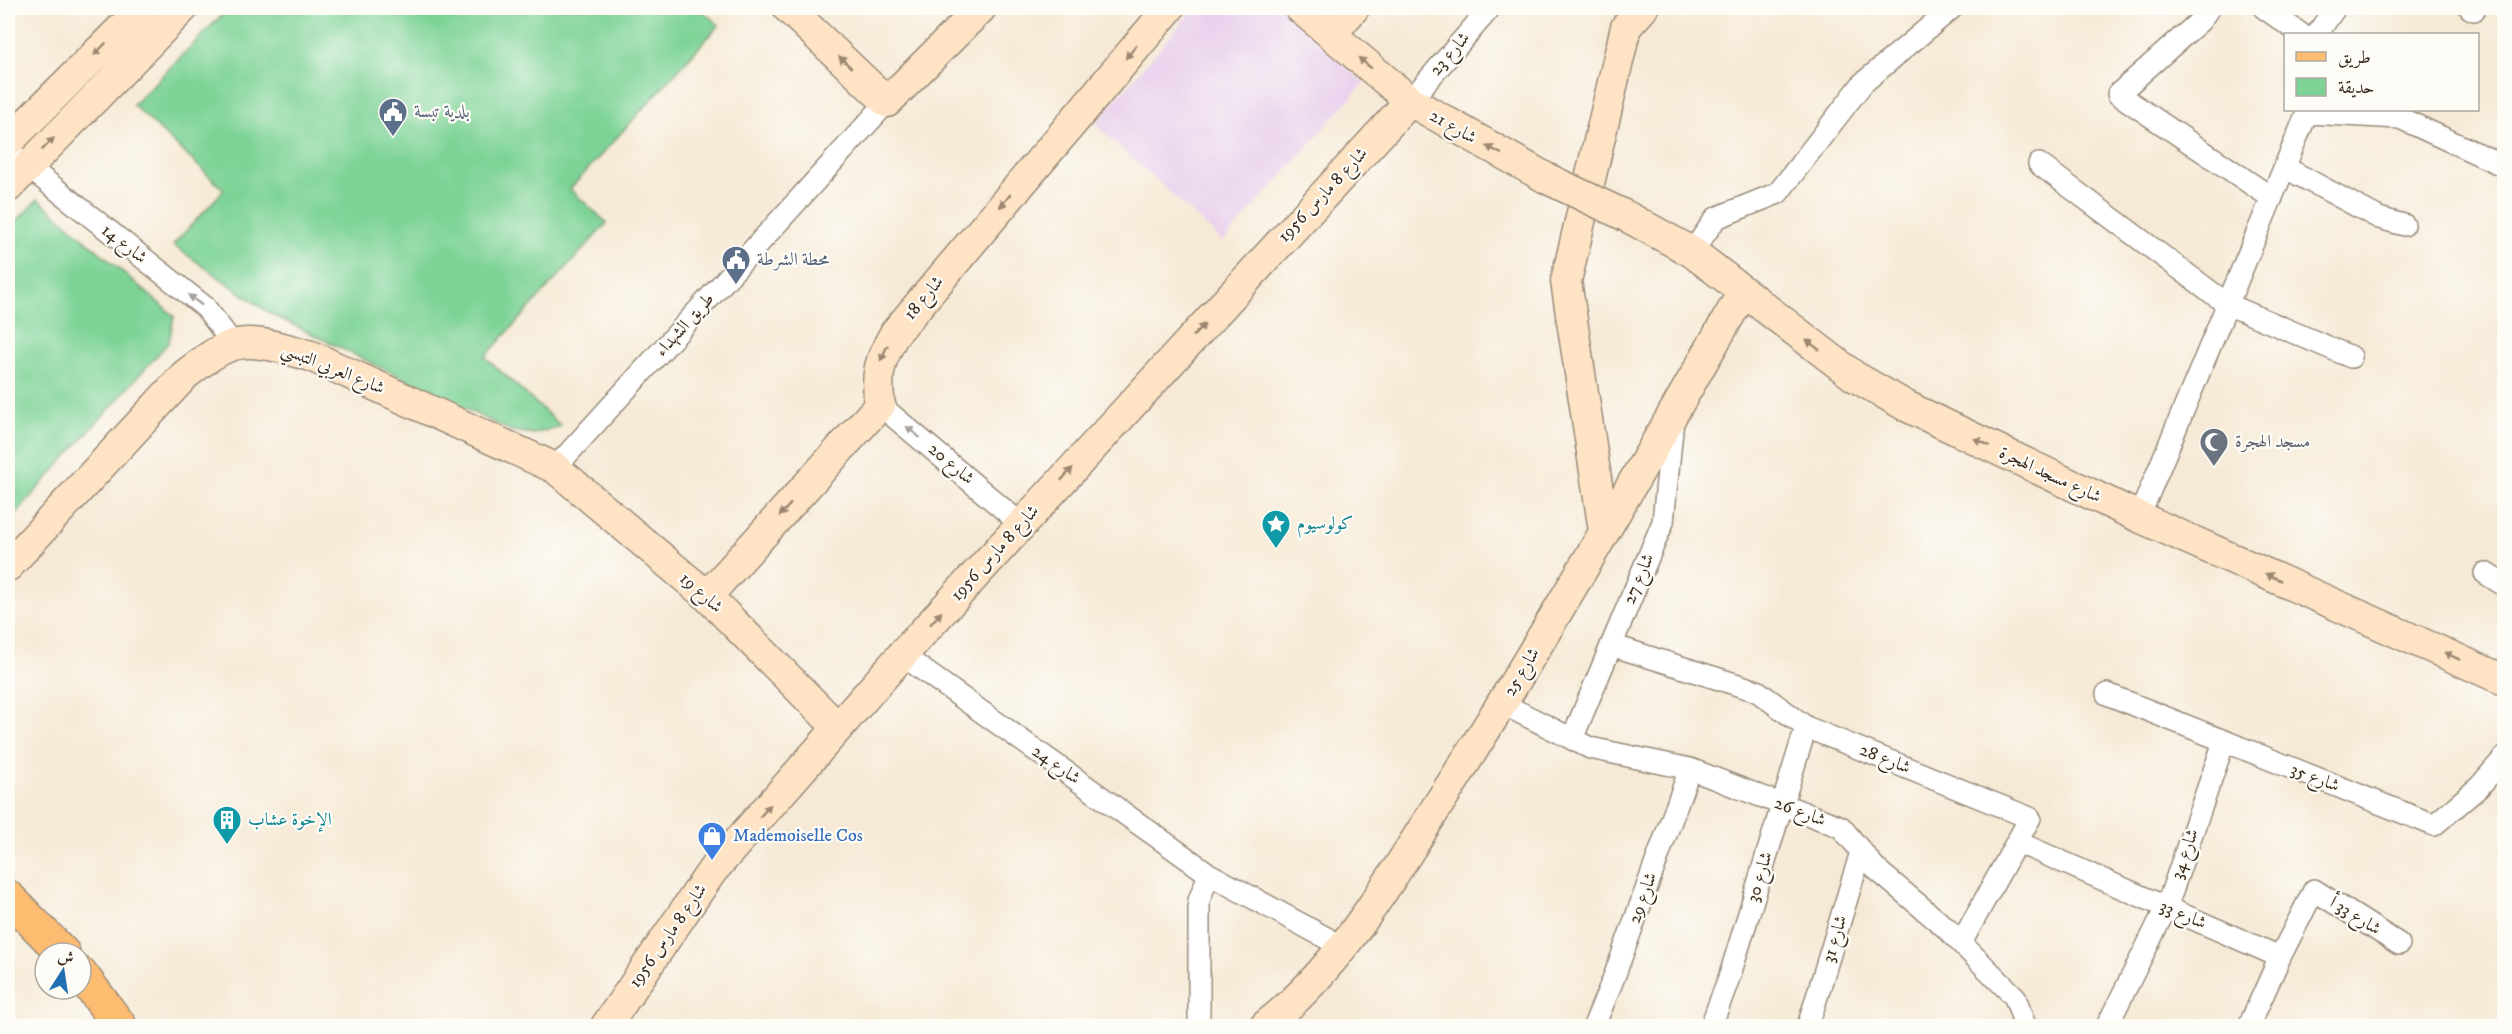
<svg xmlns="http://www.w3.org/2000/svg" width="2512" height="1034" font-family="'IM FELL DW Pica',Amiri,serif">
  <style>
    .built { fill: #e9d2ed }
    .green { fill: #7dd396; stroke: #5c7e5a; stroke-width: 1.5 }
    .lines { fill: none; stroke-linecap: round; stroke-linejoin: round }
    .street-casing { stroke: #988a7a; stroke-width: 24 }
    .secondary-casing { stroke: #988a7a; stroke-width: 33 }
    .primary-casing { stroke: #988a7a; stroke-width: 36 }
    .street { stroke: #fff; stroke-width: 21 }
    .secondary { stroke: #fee4c5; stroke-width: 30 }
    .primary { stroke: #fdbc6f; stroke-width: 33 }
    .secondary-bridge-casing { stroke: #988a7a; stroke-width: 33; stroke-linecap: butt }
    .secondary-bridge { stroke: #fee4c5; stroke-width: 30 }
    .oneway { fill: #9c8772 }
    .oneway2 { fill: #a79f9a }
    .labels { text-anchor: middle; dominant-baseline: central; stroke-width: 4.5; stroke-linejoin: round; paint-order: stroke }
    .street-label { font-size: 18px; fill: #3b2a1e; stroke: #fdfcf7 }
    .service-label { font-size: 18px; fill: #4e5e75; stroke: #fdfcf7; text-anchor: start }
    .worship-label { font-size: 18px; fill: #5b616d; stroke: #fdfcf7; text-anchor: start }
    .culture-label { font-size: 18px; fill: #0d838f; stroke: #fdfcf7; text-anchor: start }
    .shop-label { font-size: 18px; fill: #366cbe; stroke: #fdfcf7; text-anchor: start }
  </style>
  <rect width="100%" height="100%" fill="#fdfcf7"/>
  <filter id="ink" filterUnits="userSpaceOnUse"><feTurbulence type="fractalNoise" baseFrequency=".0167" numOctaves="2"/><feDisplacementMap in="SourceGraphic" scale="12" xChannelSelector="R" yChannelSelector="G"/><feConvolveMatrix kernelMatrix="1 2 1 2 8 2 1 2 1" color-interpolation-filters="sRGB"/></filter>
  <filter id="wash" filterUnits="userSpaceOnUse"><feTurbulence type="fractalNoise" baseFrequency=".008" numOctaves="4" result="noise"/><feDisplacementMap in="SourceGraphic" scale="24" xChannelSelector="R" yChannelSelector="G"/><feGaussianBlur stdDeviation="1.35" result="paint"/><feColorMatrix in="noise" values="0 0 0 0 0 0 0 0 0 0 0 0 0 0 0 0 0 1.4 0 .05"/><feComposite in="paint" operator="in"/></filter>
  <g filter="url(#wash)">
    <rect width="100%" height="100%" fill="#f6ead6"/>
    <!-- built -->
    <path class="built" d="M1194,8H1340L1311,35L1364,83L1223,242L1095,124Z"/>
    <!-- green -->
    <path class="green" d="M229,8H699L719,25L570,189L607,223L485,357L561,426L534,434L511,431L271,314L173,245L224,190L133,105Z
      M38,199L174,316L169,342L8,522V230Z"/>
  </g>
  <g filter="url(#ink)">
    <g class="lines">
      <!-- street casing -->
      <g class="street-casing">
        <path id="street" d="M2209,8L2200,21L2118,94L2272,198
          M2264,8L2301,34
          M2470,8L2474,10
          M2317,34L2335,8
          M1410,101L1490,8
          M2307,113L2400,118L2504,166
          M8,151L205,307L233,344
          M2039,164L2227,304L2351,357
          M2284,167L2379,218L2404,225
          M1692,252L1716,218L1778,193L1863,83L1952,8
          M880,405L1021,524
          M555,468L887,102
          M2139,517L2307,113L2306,110
          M2485,573L2504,585
          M1611,645L1757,691L1806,727L2030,818L1961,943
          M902,655L1209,874
          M2107,694L2434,825L2479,787L2504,758
          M1503,704L1590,748L1690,769L1841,827L1876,869L1946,928L2015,997L2025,1026
          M1572,739L1663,522L1673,420
          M2017,842L2280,957L2249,1026
          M2280,957L2314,890L2399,944
          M1199,1026V900L1209,874L1341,946
          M1594,1026L1614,977L1690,769
          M1711,1026L1730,975L1806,727
          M1808,1026L1861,852
          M2107,1026L2166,908L2224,742"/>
      </g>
      <!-- secondary casing -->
      <g class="secondary-casing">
        <path id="secondary" d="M788,8L887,102L981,8
          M1300,8L1410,101L1546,178
          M1331,34L1354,8
          M8,142L142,8
          M8,187L183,8
          M1626,216L1692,252L1854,376L1906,406L2139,517L2504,680
          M1604,531L1566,281L1626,27L1643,8
          M8,566L185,375C199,364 216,350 233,345C255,338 290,350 311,356L555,468L707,596L838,728
          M707,596L880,405C875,374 880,359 895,333L1169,8
          M606,1026L712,871L902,655L1410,101
          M1265,1026C1343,965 1394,873 1447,791C1551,628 1646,460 1743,292"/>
      </g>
      <!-- primary casing -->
      <g class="primary-casing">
        <path id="primary" d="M8,897L63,953
          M81,974L120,1026"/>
      </g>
      <!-- street -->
      <use href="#street" class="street"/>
      <!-- secondary -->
      <use href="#secondary" class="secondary"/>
      <!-- primary -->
      <use href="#primary" class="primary"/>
      <!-- secondary-bridge casing -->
      <g class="secondary-bridge-casing">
        <path id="secondary-bridge" d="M1546,178L1626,216"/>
      </g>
      <!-- secondary-bridge -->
      <use href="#secondary-bridge" class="secondary-bridge"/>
    </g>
    <!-- one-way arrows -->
    <defs><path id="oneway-solid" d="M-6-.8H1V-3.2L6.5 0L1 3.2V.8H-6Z" transform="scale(1.5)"/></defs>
    <g class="oneway">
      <use href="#oneway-solid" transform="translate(100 49) rotate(135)"/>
      <use href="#oneway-solid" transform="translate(1131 52) rotate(130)"/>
      <use href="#oneway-solid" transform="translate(845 62) rotate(-137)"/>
      <use href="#oneway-solid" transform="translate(1365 63) rotate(-140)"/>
      <use href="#oneway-solid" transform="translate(48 144) rotate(-45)"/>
      <use href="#oneway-solid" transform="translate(1494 150) rotate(-152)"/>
      <use href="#oneway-solid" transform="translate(1005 201) rotate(130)"/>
      <use href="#oneway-solid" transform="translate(1199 330) rotate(-47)"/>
      <use href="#oneway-solid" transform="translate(1813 345) rotate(-143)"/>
      <use href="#oneway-solid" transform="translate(884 353) rotate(115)"/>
      <use href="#oneway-solid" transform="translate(1982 442) rotate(-155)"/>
      <use href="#oneway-solid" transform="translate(1067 474) rotate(-47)"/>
      <use href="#oneway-solid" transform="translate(785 510) rotate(132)"/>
      <use href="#oneway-solid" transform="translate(2273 577) rotate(-156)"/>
      <use href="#oneway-solid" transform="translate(936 618) rotate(-48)"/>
      <use href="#oneway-solid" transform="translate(2452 656) rotate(-155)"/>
      <use href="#oneway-solid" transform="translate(765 811) rotate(-49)"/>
    </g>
    <g class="oneway2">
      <use href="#oneway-solid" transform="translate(195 300) rotate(-142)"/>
      <use href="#oneway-solid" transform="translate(913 432) rotate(-140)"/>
    </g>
  </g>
  <!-- icons -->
  <defs>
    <g id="civic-pin" transform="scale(1.5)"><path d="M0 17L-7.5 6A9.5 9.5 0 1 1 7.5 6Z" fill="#5c6f8a" stroke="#fdfcf7"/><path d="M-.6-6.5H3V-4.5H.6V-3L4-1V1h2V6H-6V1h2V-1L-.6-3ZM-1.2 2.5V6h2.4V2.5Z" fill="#fff"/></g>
    <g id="mosque-pin" transform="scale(1.5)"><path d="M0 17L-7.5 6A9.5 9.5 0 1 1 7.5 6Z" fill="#6b7280" stroke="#fdfcf7"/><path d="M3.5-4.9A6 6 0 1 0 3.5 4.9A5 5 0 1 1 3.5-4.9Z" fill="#fff"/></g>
    <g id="sight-pin" transform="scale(1.5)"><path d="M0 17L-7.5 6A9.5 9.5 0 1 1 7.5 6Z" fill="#0f9aa8" stroke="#fdfcf7"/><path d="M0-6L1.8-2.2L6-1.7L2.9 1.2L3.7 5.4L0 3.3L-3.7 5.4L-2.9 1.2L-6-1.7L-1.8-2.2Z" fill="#fff"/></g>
    <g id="building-pin" transform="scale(1.5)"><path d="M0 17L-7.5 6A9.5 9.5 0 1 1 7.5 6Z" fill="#0f9aa8" stroke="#fdfcf7"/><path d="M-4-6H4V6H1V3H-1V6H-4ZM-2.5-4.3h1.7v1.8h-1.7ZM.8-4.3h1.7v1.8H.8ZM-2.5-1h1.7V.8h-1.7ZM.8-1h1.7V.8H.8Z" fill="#fff"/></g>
    <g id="shop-pin" transform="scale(1.5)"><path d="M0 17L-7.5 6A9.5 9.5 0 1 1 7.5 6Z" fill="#3f7fe0" stroke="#fdfcf7"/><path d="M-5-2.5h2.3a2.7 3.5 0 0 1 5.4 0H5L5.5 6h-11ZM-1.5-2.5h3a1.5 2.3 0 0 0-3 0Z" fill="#fff"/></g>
  </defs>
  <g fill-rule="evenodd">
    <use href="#civic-pin" x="393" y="112"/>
    <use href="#civic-pin" x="736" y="260"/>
    <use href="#mosque-pin" x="2214" y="442"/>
    <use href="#sight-pin" x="1276" y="524"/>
    <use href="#building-pin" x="227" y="820"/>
    <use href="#shop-pin" x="712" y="836"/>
  </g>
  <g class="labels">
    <!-- street labels -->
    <g class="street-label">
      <text transform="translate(1450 54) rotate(-49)">شارع 23</text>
      <text transform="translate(1453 127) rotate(30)">شارع 21</text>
      <text transform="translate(1323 195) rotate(-47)">شارع 8 مارس 1956</text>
      <text transform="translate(124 244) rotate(38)">شارع 14</text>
      <text transform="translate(924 298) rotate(-50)">شارع 18</text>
      <text transform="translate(685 325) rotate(-48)">طريق الشهداء</text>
      <text transform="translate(333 369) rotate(22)">شارع العربي التبسي</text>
      <text transform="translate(951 464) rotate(40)">شارع 20</text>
      <text transform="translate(2050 475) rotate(25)">شارع مسجد الهجرة</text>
      <text transform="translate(995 553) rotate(-48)">شارع 8 مارس 1956</text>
      <text transform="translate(1639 579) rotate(-67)">شارع 27</text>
      <text transform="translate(701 593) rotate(42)">شارع 19</text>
      <text transform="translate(1522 672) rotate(-59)">شارع 25</text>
      <text transform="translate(1885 759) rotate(22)">شارع 28</text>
      <text transform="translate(1056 765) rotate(35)">شارع 24</text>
      <text transform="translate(2315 778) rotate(21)">شارع 35</text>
      <text transform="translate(1800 812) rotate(21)">شارع 26</text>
      <text transform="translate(2185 854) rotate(-71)">شارع 34</text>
      <text transform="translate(1760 877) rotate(-73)">شارع 30</text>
      <text transform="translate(1643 898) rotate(-70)">شارع 29</text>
      <text transform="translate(2183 915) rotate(23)">شارع 33</text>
      <text transform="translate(2355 916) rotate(32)">شارع 33 أ</text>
      <text transform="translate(668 936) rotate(-55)">شارع 8 مارس 1956</text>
      <text transform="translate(1835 939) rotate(-73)">شارع 31</text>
    </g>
    <!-- service labels -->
    <g class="service-label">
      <text x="414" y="112">بلدية تبسة</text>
      <text x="757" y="260">محطة الشرطة</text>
    </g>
    <!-- worship labels -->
    <g class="worship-label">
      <text x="2235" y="442">مسجد الهجرة</text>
    </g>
    <!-- culture labels -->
    <g class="culture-label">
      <text x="1297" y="524">كولوسيوم</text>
      <text x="248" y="820">الإخوة عشاب</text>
    </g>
    <!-- shop labels -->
    <g class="shop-label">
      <text x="733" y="836">Mademoiselle Cos</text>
    </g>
  </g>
  <!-- margin -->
  <rect width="2512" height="1034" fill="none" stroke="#fdfcf7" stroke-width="30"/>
  <!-- legend -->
  <rect x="2284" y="33" width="195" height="78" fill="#fdfcf7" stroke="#afa8a0" stroke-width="1.5"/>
  <rect x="2296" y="52" width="30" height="9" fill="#fdbc6f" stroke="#afa8a0" stroke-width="1.5"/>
  <text x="2338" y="63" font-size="18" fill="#3b2a1e">طريق</text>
  <rect x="2296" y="78" width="30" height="18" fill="#7dd396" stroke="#afa8a0" stroke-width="1.5"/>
  <text x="2338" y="93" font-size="18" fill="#3b2a1e">حديقة</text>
  <!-- north arrow -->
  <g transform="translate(63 971) rotate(12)"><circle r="28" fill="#fdfcf7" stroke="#afa8a0" stroke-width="1.5"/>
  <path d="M0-4.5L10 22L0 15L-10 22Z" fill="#1f6fb2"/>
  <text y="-9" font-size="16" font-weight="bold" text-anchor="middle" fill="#3b2a1e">ش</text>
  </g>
</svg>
